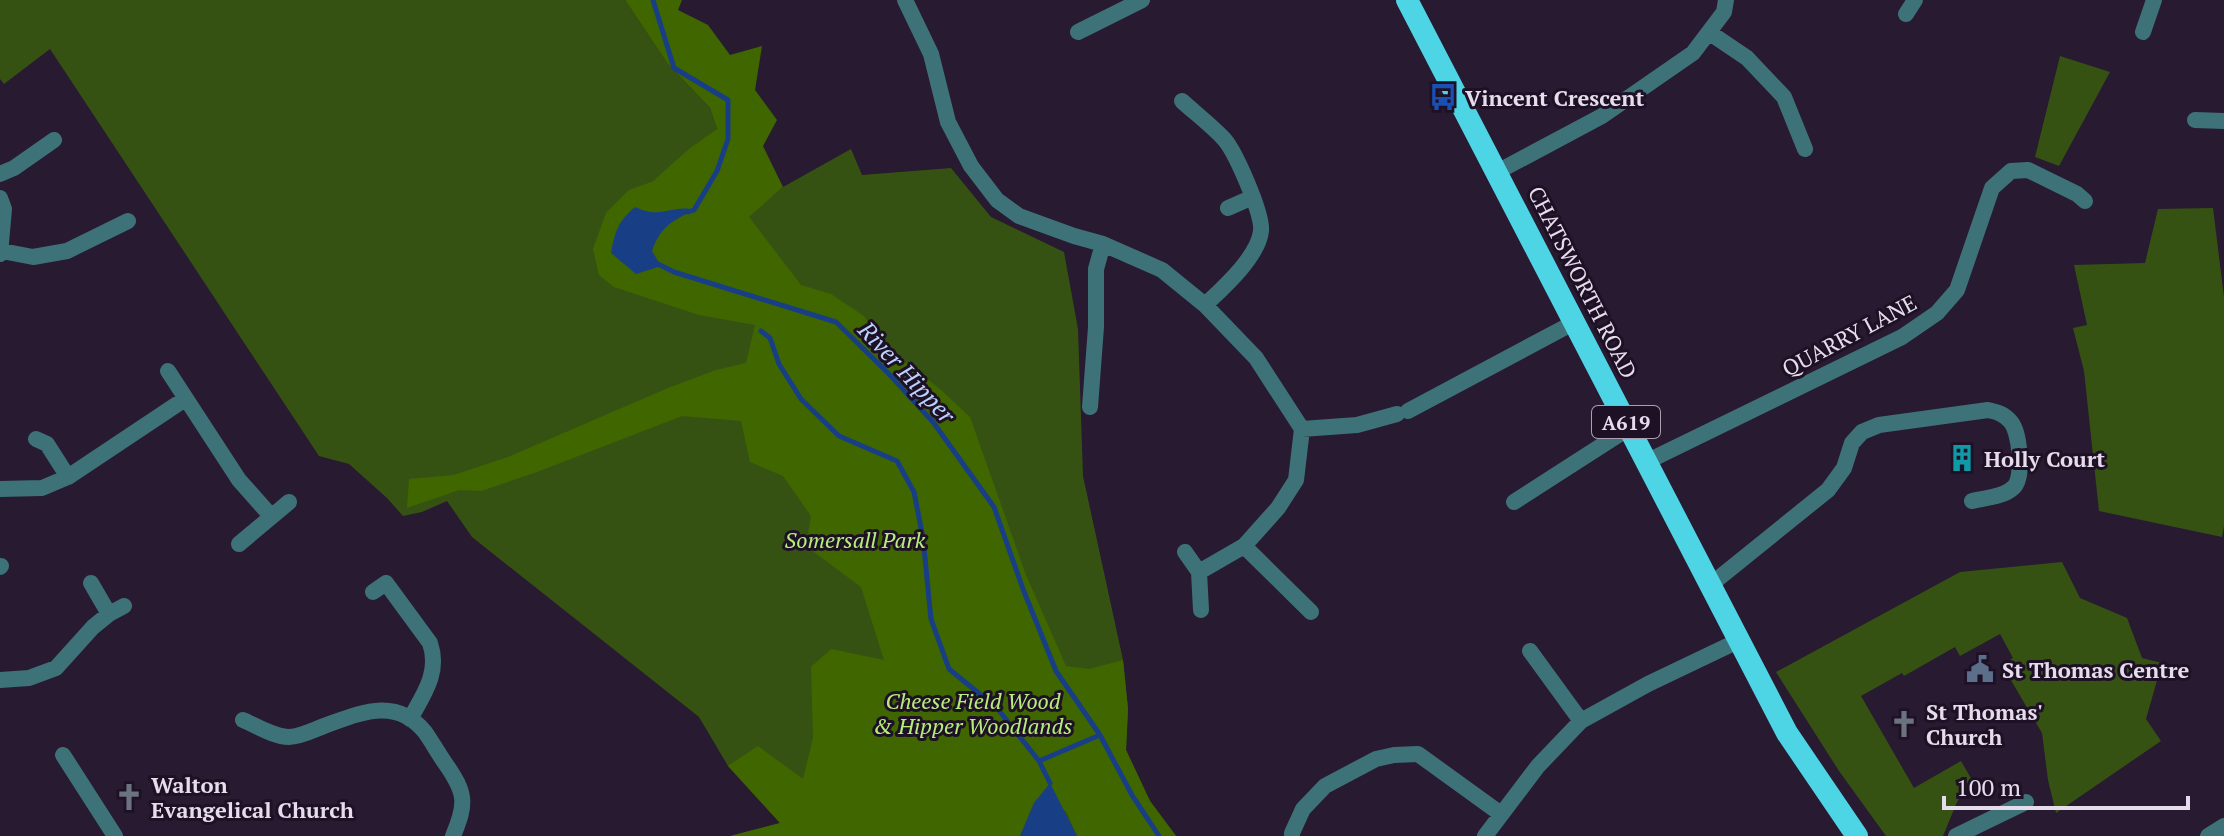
<svg xmlns="http://www.w3.org/2000/svg" width="2224" height="836" font-family="'PT Serif',serif">
  <style>
    .green { fill: #365213 }
    .forest { fill: #406600 }
    .water { fill: #183f85 }
    .lines { fill: none; stroke-linecap: round; stroke-linejoin: round }
    .stream { stroke: #183f85; stroke-width: 5 }
    .minor { stroke: #3e7279; stroke-width: 16 }
    .trunk { stroke: #4dd4e5; stroke-width: 22 }
    .labels { text-anchor: middle; dominant-baseline: central; stroke-width: 6; stroke-linejoin: round; paint-order: stroke }
    .shield { fill: #1e1126; stroke: #aaa0b1; stroke-width: 2 }
    .shield-label { font-size: 20px; font-weight: bold; fill: #e6ddec }
    .poi-label { font-size: 22px; font-weight: bold; fill: #e6ddec; stroke: #1e1126; text-anchor: start }
    .street-label { font-size: 22px; fill: #e6ddec; stroke: #1e1126 }
    .park-label { font-size: 22px; font-style: italic; fill: #b7ee7b; stroke: #1e1126 }
    .water-label { font-size: 24px; font-style: italic; fill: #bbd3fc; stroke: #1e1126 }
  </style>
  <rect width="100%" height="100%" fill="#281a30"/>
  <!-- green -->
  <path class="green" d="M0,0H625L667,63L710,108L717,129L653,181L629,191L748,217L783,187L851,149L862,175L951,168L991,217L1064,252L1078,329L1083,476L1123,660L1128,709L1126,750L1150,801L1176,836H730L780,823L728,766L699,717L472,537L447,501L422,512L403,516L387,498L349,464L319,456L50,49L4,84L0,79Z
    M2060,56L2110,72L2059,166L2035,157Z
    M2213,208L2224,297V526L2222,537L2099,511L2084,371L2073,328L2087,325L2074,265L2145,263L2158,209Z
    M2062,562L2080,598L2127,618L2142,658L2162,663L2146,719L2161,741L2056,813L2048,780L2042,733L2002,665L2013,658L2000,634L1960,656L1955,647L1904,676L1902,673L1861,696L1914,788L1961,761L1972,780L1957,802L1943,836H1886L1839,771L1776,672L1960,572Z"/>
  <!-- forest -->
  <path class="forest" d="M625,0H682L678,10L708,25L730,55L762,46L755,90L777,120L763,146L783,187L749,217L801,285L831,294L864,316L887,348L940,389L970,417L1026,575L1066,666L1089,669L1123,660L1128,709L1126,750L1150,801L1176,836H1077L1066,811L1034,803L1020,836H730L780,823L728,766L758,746L803,779L813,738L811,667L831,649L884,660L861,587L806,546L811,516L783,476L750,462L741,421L682,416L537,472L481,491L459,490L407,508L409,479L454,475L508,457L668,388L716,370L746,363L755,325L699,315L614,287L599,275L593,249L606,213L629,190L653,181L689,149L717,129L710,108L667,63Z"/>
  <!-- water -->
  <path class="water" d="M635,207C662,220 672,204 694,210C671,222 661,226 652,251L661,266L636,274L611,253C615,232 618,221 635,207Z
    M1050,783L1077,836H1020L1034,803Z"/>
  <g class="lines">
    <!-- stream -->
    <path class="stream" d="M653,0L674,68L728,100V139L717,171L694,210L688,212
      M658,264L674,272L836,322L890,375L933,422L994,507L1023,589L1056,671L1100,735L1132,795L1159,836
      M761,331L770,338L779,364L801,399L839,436L897,461L914,492L923,538L931,619L949,669L997,708L1039,761L1050,783
      M1039,761L1100,735"/>
    <!-- minor -->
    <path class="minor" d="M905,0L931,54L948,122L971,166L997,200L1019,216L1074,236L1103,244L1162,270L1205,305L1256,358L1302,429L1296,480L1278,508L1244,546L1199,572L1201,610
      M1906,14L1915,0
      M1078,32L1142,0
      M2143,32L2154,0
      M1710,33L1747,58L1784,97L1805,149
      M1182,101C1195,113 1211,125 1224,139C1235,151 1263,214 1261,231C1258,257 1223,288 1205,305
      M2195,120L2224,121
      M1497,172L1602,116L1693,53L1724,12L1726,0
      M0,174L14,168L54,140
      M0,198L4,209L0,254
      M1228,208L1253,197
      M2,251L33,257L67,251L128,221
      M168,371L239,480L271,516
      M1090,407L1096,327V269L1103,244
      M1408,411L1575,322
      M1302,429L1357,425L1397,414
      M36,439L47,444L68,477
      M1646,462L1902,337L1937,313L1957,290L1992,188L2011,171L2028,170L2077,194L2085,201
      M0,489L42,488L68,477L185,399
      M1514,502L1629,428
      M239,544L289,502
      M1244,546L1311,612
      M1185,552L1199,572
      M0,567L1,566
      M91,583L109,614
      M1709,586L1828,490L1844,468L1852,443L1862,432L1879,425L1988,410C1997,412 2004,414 2010,421C2020,431 2024,477 2014,487C2004,497 1985,498 1972,501
      M373,592L386,583L430,643C440,672 424,694 410,719
      M1530,651L1581,721
      M0,680L29,678L56,668L93,627L109,614L124,606
      M243,720C257,726 274,737 289,737C300,737 314,730 324,726C360,713 396,696 425,732C432,742 438,753 445,763C466,793 467,803 453,836
      M63,755L115,836
      M1292,836V833L1303,809L1325,786L1376,759L1394,755L1418,754L1501,814
      M1485,836L1538,766L1581,721L1648,684L1738,641
      M1956,836L2026,802
      M2208,836L2224,826"/>
    <!-- trunk -->
    <path class="trunk" d="M1407,0L1787,733L1857,836"/>
  </g>
  <!-- icons -->
  <defs>
    <g id="bus-bare" transform="scale(2.16)"><path d="M-5-6H5V4H4V6H2V4H-2V6H-4V4H-5ZM-3.5-4V0h7V-4ZM-3.5 1.2v1.5H-2V1.2ZM2 1.2v1.5H3.5V1.2Z" fill="#1a4fb4" stroke="#1e1126" stroke-width="2.5" paint-order="stroke"/></g>
    <g id="building-bare" transform="scale(2.16)"><path d="M-4-6H4V6H1V3H-1V6H-4ZM-2.5-4.3h1.7v1.8h-1.7ZM.8-4.3h1.7v1.8H.8ZM-2.5-1h1.7V.8h-1.7ZM.8-1h1.7V.8H.8Z" fill="#0f9aa8" stroke="#1e1126" stroke-width="2.5" paint-order="stroke"/></g>
    <g id="civic-bare" transform="scale(2.16)"><path d="M-.6-6.5H3V-4.5H.6V-3L4-1V1h2V6H-6V1h2V-1L-.6-3ZM-1.2 2.5V6h2.4V2.5Z" fill="#5c6f8a" stroke="#1e1126" stroke-width="2.5" paint-order="stroke"/></g>
    <g id="church-bare" transform="scale(2.16)"><path d="M-1.2-6h2.4v3.5h3.3v2.4h-3.3V6h-2.4V-.1h-3.3v-2.4h3.3Z" fill="#6b7280" stroke="#1e1126" stroke-width="2.5" paint-order="stroke"/></g>
  </defs>
  <g fill-rule="evenodd">
    <use href="#bus-bare" x="1443" y="97"/>
    <use href="#building-bare" x="1962" y="458"/>
    <use href="#civic-bare" x="1980" y="669"/>
    <use href="#church-bare" x="1904" y="724"/>
    <use href="#church-bare" x="129" y="797"/>
  </g>
  <g class="labels">
    <!-- shield labels -->
    <rect class="shield" x="1592" y="406" width="68" height="32" rx="6"/>
    <g class="shield-label">
      <text x="1626" y="422">A619</text>
    </g>
    <!-- poi labels -->
    <g class="poi-label">
      <text x="1465" y="97">Vincent Crescent</text>
      <text x="1984" y="458">Holly Court</text>
      <text x="2002" y="669">St Thomas Centre</text>
      <text x="1926" y="711">St Thomas'<tspan x="1926" dy="25">Church</tspan></text>
      <text x="151" y="784">Walton<tspan x="151" dy="25">Evangelical Church</tspan></text>
    </g>
    <!-- street labels -->
    <g class="street-label">
      <text transform="translate(1583 282) rotate(63)">CHATSWORTH ROAD</text>
      <text transform="translate(1849 335) rotate(-28)">QUARRY LANE</text>
    </g>
    <!-- park labels -->
    <g class="park-label">
      <text x="855" y="539">Somersall Park</text>
      <text x="973" y="700">Cheese Field Wood<tspan x="973" dy="25">&amp; Hipper Woodlands</tspan></text>
    </g>
    <!-- water labels -->
    <g class="water-label">
      <text transform="translate(907 372) rotate(47)">River Hipper</text>
    </g>
  </g>
  <!-- scale -->
  <path d="M1944 796v12h244v-12" fill="none" stroke="#e6ddec" stroke-width="4"/>
  <text x="1956" y="796" font-size="24" fill="#e6ddec" stroke="#1e1126" stroke-width="6" paint-order="stroke">100 m</text>
</svg>
